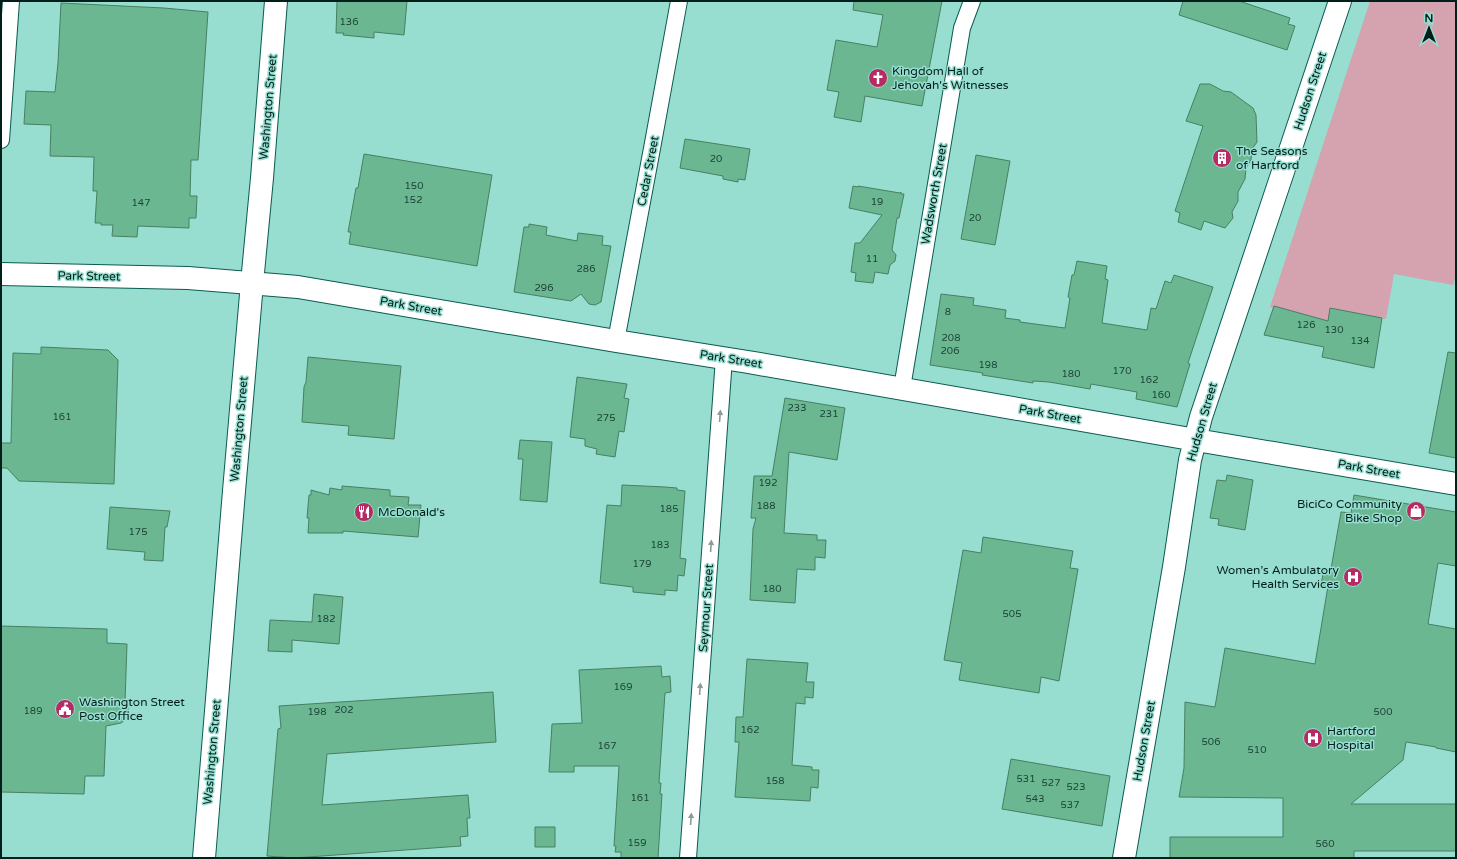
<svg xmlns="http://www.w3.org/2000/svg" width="1457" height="859" font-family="'Varela Round',sans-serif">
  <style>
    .green { fill: #d5a2af }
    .building { fill: #6bb792; stroke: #487f64 }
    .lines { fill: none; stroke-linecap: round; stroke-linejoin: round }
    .street-casing { stroke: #0a5b51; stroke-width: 18 }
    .secondary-casing { stroke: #0a5b51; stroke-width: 24 }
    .street { stroke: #fff; stroke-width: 16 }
    .secondary { stroke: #fff; stroke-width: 22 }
    .oneway { fill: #8d9a98 }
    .labels { text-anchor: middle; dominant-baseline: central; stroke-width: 3; stroke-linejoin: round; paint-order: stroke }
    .number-label { font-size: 10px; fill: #1c4438 }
    .poi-label { font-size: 12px; fill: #011e1a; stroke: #97ded0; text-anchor: start }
    .street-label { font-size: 12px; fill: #011e1a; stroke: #97ded0 }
  </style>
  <rect width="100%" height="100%" fill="#97ded0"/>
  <!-- green -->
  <path class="green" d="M1370,1H1456V275L1453,285L1394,274L1386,319L1336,310L1328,324L1270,307Z"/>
  <!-- building -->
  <path class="building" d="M337,1H407L404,35L374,32V38L343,35L344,33H336Z
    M854,1H942L922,106L865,96L861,122L834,117L839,92L827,90L836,40L877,47L883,15L853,10Z
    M1183,1H1239L1290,18L1288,24L1295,26L1287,50L1179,15Z
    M61,3L164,8L208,12L198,160H191L190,196H197L196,218H189V228L138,226L137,237L112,236L113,225H101V223H95L97,191H93L94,157L50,156L51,125L24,124L26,91L55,92L58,63Z
    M1200,84H1210L1223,91L1231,92L1253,108L1256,115L1257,142L1252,149L1251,160L1246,168L1245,179L1238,192V201L1232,212L1233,218L1225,228L1204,221L1201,230L1178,222L1180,213L1175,211L1203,126L1186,121Z
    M685,139L750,149L745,180L738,179V182L723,179V176L680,168Z
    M364,154L492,175L477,266L349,244L351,232H348L356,188H358Z
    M976,155L1010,161L995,245L961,239Z
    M853,186L858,187V186L900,193L901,192V194H904L899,218H897L892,250L896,255L895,261L890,265L888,274L875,272L873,283L855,281L856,273L851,272L855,243H860L882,215L849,208Z
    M529,224L547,227L546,235L577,241L578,233L603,236L602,245L611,246L601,302L595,305L589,304L581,294L571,301L514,292L524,227H529Z
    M1077,261L1107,266L1105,279L1108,280L1102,323L1147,330L1151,308L1156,309L1165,281L1171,283L1174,275L1213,287L1188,363L1190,364L1177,407L1136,399L1137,392L1091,384L1090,389L1049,382L1033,381V383L982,375L983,373L930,365L941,294L974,298L973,305L1006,310L1005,318L1020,320V322L1065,328L1070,298L1068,297L1072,275H1074Z
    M1274,306L1328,321L1330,308L1382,318L1374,368L1322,357L1324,347L1264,335Z
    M41,347L108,350L118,360L114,484L19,481L7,468H1V443H11L13,353L41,354Z
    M1448,352L1456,353V458L1429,453Z
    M308,357L401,366L394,439L348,435L349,426L302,422L304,387L306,382Z
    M577,377L627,384L624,398L629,399L624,432L619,431L615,457L596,454L597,449L585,446V439L570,437Z
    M785,398L845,408L837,460L789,452L784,533L817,535V540H826L825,558L815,557V570L797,569L795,603L750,600L753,529L756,518H751L754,476H772Z
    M520,440L552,442L547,502L520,500L523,459H518Z
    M1227,475L1253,480L1245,530L1218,525L1219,519L1210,518L1217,480L1226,481Z
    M622,485L665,487L677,488V490L685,491L680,558L686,559L684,576L678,575L677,591L665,590V595L633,592V587L600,583L607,505L621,506Z
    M342,486L390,490V496L409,497L408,505H421L418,537L343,531V533H308L309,518H307L309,495H311V490L329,495L330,488L342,490Z
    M1354,495L1456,512V566L1438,563L1428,624L1456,629V752L1436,748V747L1406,742L1403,760L1351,804H1456V851H1354V858H1170V837H1283V798L1179,797L1184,768L1185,702L1215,707L1225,648L1315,664L1328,586L1321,585L1324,568L1331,569L1341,512L1351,513Z
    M110,507L170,511L167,527H165L163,561L144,560L145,552L107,549Z
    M983,537L1073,551L1070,568L1078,569L1059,681L1041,677L1039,693L959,680L962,663L944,660L963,550L981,553Z
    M314,594L343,597L339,644L292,640V652L268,651L270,620L312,622Z
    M1,626L107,629V643L127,644L125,702L128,708V715L125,720L121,723L106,726L104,776H85L84,794L1,792Z
    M747,659L808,663L806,682H814L813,698L805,697V704L796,703L792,765L812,767V770H819L818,788L811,787L810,801L735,797L739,742H735L736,717H743Z
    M661,666L662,677L670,676L671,692L665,693L659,783H661L660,794H662L658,858H621V852H615L616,846H614L619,766H574V772H549L552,724L582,723L579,670Z
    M493,692L496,742L327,754L322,805L468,795L470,818H467L468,836L460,837L461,846L294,858L267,856L278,729L281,728L279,706Z
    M1011,759L1110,776L1102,826L1002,809Z
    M535,827H555V847H535Z"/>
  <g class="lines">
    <!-- street casing -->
    <g class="street-casing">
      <path id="street" d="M1,140L11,1
        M616,341L653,143L679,1
        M902,388L962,28L972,1
        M688,858L724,358"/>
    </g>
    <!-- secondary casing -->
    <g class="secondary-casing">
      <path id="secondary" d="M1,274L188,278L298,287L616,341L748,362L1196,440L1456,484
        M204,858L234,491L252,283L262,178L276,1
        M1124,858L1174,567L1190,460L1201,417L1340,1"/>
    </g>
    <!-- street -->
    <use href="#street" class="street"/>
    <!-- secondary -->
    <use href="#secondary" class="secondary"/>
  </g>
  <!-- one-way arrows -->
  <defs><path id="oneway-solid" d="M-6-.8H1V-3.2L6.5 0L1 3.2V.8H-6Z"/></defs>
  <g class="oneway">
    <use href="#oneway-solid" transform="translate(720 416) rotate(-86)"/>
    <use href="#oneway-solid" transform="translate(711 546) rotate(-86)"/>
    <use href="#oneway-solid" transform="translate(700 689) rotate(-86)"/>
    <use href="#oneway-solid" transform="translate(691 819) rotate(-86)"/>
  </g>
  <!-- icons -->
  <defs>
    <g id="church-disc" transform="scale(1)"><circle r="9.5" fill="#b72b63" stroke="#97ded0"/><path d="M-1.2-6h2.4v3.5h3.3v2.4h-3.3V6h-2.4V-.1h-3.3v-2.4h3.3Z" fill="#fff"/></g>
    <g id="building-disc" transform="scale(1)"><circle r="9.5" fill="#b72b63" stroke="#97ded0"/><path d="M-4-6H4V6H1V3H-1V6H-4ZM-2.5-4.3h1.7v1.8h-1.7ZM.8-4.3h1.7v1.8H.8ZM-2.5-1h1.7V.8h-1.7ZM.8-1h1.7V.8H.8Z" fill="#fff"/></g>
    <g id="shop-disc" transform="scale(1)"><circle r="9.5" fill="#b72b63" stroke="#97ded0"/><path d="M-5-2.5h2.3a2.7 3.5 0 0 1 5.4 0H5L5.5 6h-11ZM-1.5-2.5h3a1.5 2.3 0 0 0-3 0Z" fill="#fff"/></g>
    <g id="restaurant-disc" transform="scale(1)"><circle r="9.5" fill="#b72b63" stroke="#97ded0"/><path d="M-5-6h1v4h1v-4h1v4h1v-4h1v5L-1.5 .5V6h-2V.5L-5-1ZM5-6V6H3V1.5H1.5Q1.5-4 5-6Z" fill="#fff"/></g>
    <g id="hospital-disc" transform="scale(1)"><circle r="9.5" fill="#b72b63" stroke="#97ded0"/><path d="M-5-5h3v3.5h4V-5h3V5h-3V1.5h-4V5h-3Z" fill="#fff"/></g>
    <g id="civic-disc" transform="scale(1)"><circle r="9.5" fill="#b72b63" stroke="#97ded0"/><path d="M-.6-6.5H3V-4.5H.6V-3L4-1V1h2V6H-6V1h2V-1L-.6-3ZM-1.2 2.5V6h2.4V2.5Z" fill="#fff"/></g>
  </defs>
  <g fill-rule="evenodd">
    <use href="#church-disc" x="878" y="78"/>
    <use href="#building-disc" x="1222" y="158"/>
    <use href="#shop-disc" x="1416" y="511"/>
    <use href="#restaurant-disc" x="364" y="512"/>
    <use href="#hospital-disc" x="1353" y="577"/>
    <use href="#civic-disc" x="65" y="709"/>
    <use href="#hospital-disc" x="1313" y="738"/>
  </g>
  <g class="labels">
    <!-- number labels -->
    <g class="number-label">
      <text x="349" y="22">136</text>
      <text x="716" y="159">20</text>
      <text x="414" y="186">150</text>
      <text x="413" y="200">152</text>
      <text x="877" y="202">19</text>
      <text x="141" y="203">147</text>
      <text x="975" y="218">20</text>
      <text x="872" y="259">11</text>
      <text x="586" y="269">286</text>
      <text x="544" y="288">296</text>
      <text x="948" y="312">8</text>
      <text x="1306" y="325">126</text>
      <text x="1334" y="330">130</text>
      <text x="951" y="338">208</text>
      <text x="1360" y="341">134</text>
      <text x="950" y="351">206</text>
      <text x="988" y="365">198</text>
      <text x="1122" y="371">170</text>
      <text x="1071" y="374">180</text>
      <text x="1149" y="380">162</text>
      <text x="1161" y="395">160</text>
      <text x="797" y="408">233</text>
      <text x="829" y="414">231</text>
      <text x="62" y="417">161</text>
      <text x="606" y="418">275</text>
      <text x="768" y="483">192</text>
      <text x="766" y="506">188</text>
      <text x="669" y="509">185</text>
      <text x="138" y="532">175</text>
      <text x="660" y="545">183</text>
      <text x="642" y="564">179</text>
      <text x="772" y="589">180</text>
      <text x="1012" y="614">505</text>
      <text x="326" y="619">182</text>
      <text x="623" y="687">169</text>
      <text x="344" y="710">202</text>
      <text x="33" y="711">189</text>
      <text x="317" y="712">198</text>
      <text x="1383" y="712">500</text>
      <text x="750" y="730">162</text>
      <text x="1211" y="742">506</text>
      <text x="607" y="746">167</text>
      <text x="1257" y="750">510</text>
      <text x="1026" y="779">531</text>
      <text x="775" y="781">158</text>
      <text x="1051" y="783">527</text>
      <text x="1076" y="787">523</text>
      <text x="640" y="798">161</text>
      <text x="1035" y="799">543</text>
      <text x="1070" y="805">537</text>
      <text x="637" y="843">159</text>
      <text x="1325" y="844">560</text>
    </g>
    <!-- poi labels -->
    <g class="poi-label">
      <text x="892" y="71">Kingdom Hall of<tspan x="892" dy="14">Jehovah's Witnesses</tspan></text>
      <text x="1236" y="151">The Seasons<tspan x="1236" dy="14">of Hartford</tspan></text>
      <text x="1402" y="504" text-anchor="end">BiciCo Community<tspan x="1402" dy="14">Bike Shop</tspan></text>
      <text x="378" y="512">McDonald's</text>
      <text x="1339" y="570" text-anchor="end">Women’s Ambulatory<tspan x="1339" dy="14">Health Services</tspan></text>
      <text x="79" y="702">Washington Street<tspan x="79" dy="14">Post Office</tspan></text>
      <text x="1327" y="731">Hartford<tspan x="1327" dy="14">Hospital</tspan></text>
    </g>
    <!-- street labels -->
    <g class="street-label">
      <text transform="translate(1310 91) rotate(-72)">Hudson Street</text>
      <text transform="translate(268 107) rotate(-85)">Washington Street</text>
      <text transform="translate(648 171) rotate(-79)">Cedar Street</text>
      <text transform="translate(934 194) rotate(-80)">Wadsworth Street</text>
      <text transform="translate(89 276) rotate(1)">Park Street</text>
      <text transform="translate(411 306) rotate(10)">Park Street</text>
      <text transform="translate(731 359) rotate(9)">Park Street</text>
      <text transform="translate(1050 414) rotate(10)">Park Street</text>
      <text transform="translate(1202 422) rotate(-74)">Hudson Street</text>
      <text transform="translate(239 429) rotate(-85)">Washington Street</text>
      <text transform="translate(1369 469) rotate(10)">Park Street</text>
      <text transform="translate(706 608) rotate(-86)">Seymour Street</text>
      <text transform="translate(1144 741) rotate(-80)">Hudson Street</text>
      <text transform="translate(212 752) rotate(-85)">Washington Street</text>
    </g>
  </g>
  <!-- border -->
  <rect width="1457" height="859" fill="none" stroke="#011e1a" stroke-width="4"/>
  <!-- north arrow -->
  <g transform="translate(1429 28)" stroke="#97ded0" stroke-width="3" paint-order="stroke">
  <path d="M0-3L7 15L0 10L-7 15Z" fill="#011e1a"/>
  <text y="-6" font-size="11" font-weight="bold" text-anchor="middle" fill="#011e1a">N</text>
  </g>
</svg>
